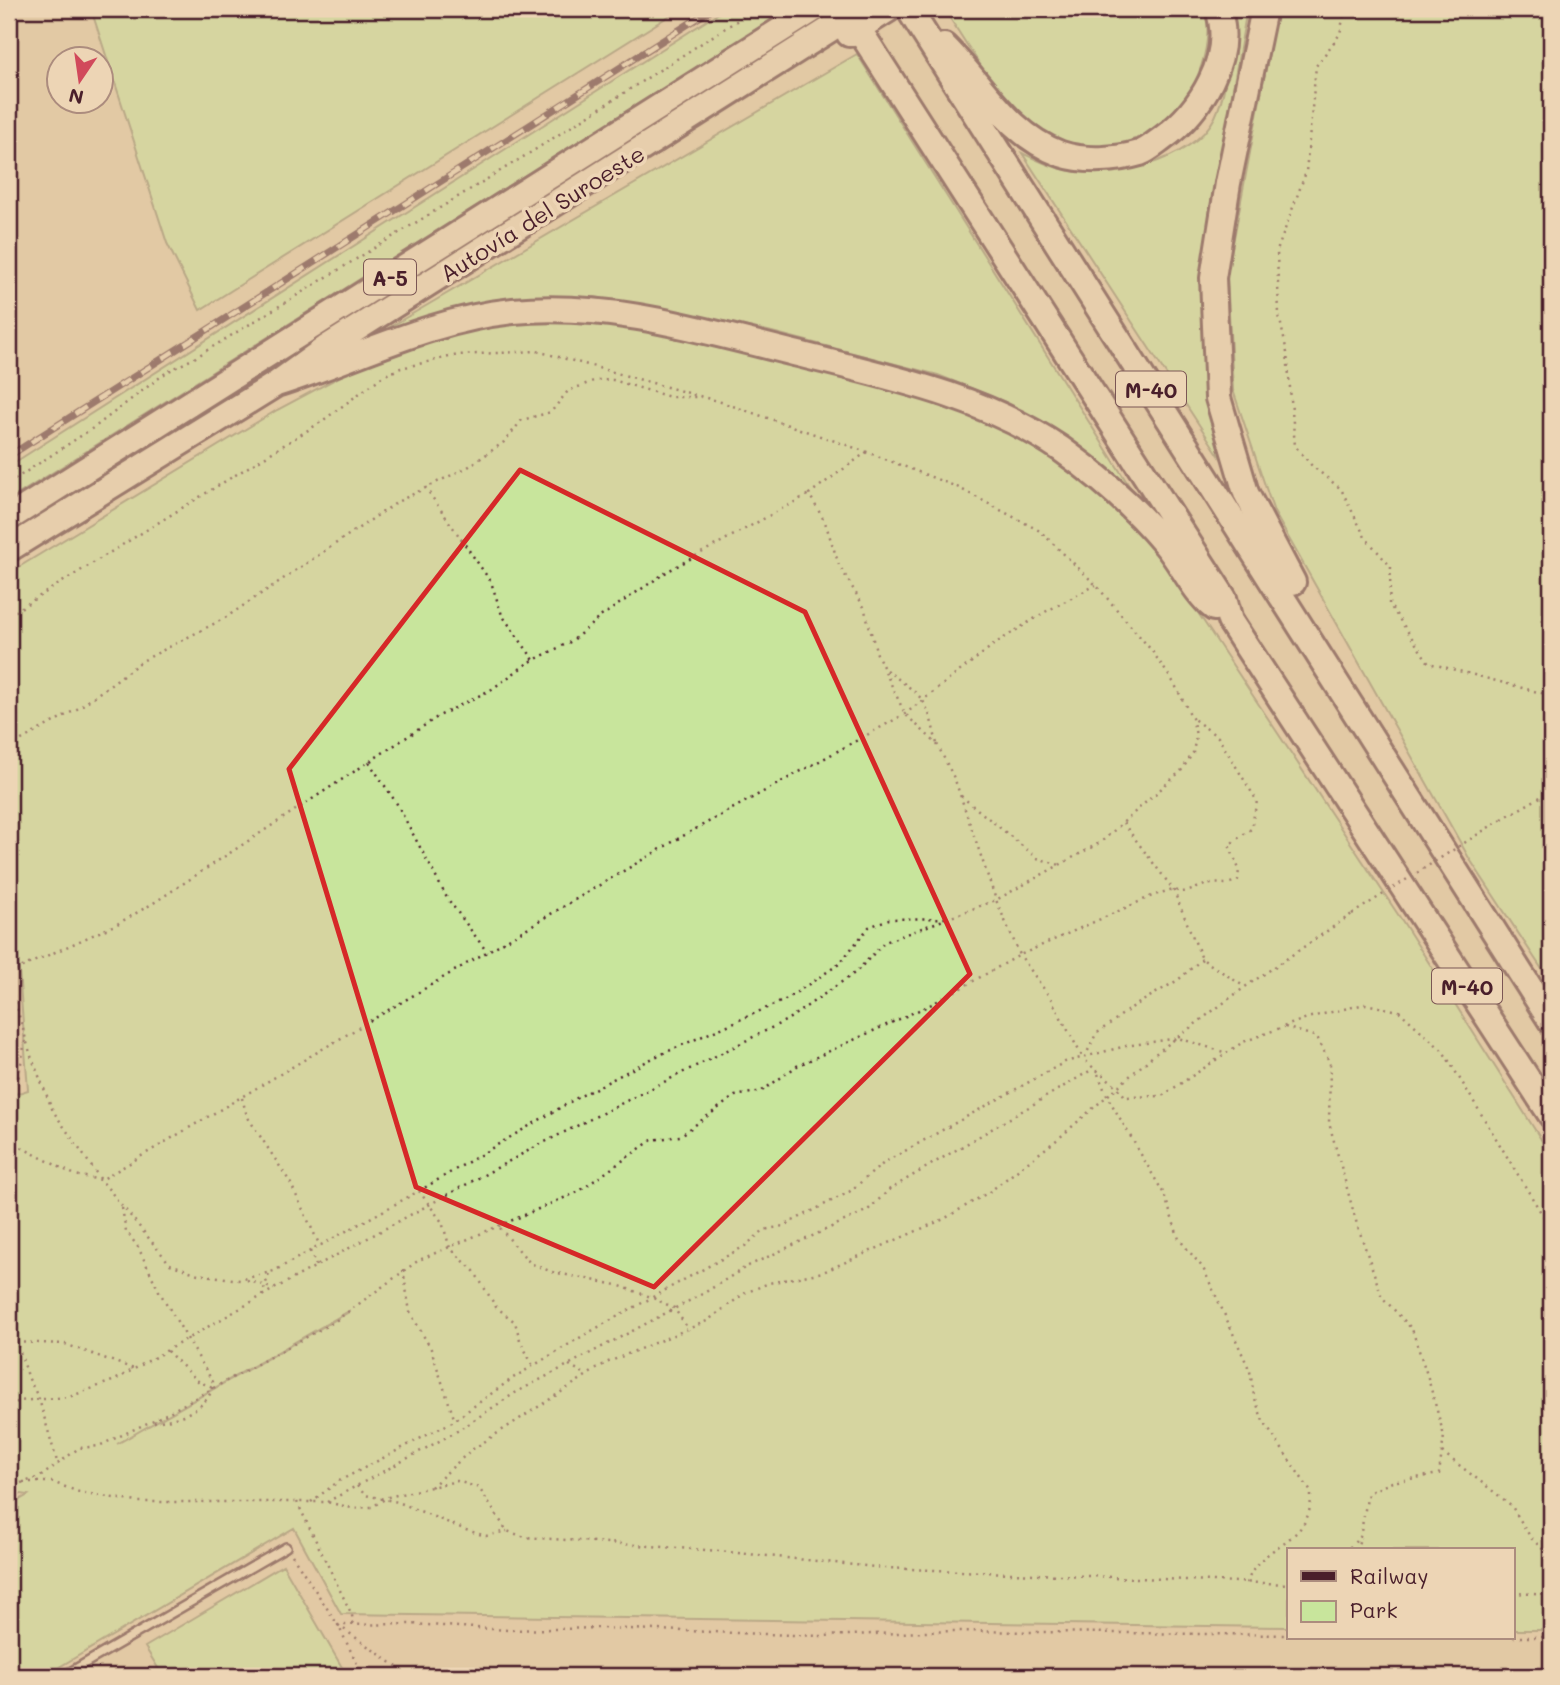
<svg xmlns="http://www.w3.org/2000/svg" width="1560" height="1685" font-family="Mali,sans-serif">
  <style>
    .green { fill: #c8e59c; stroke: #898264; stroke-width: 2; fill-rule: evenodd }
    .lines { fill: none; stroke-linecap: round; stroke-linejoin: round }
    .service-casing { stroke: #4a1f2b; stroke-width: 12 }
    .motorway-casing { stroke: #4a1f2b; stroke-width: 30 }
    .path { stroke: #4a1f2b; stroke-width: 2.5; stroke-dasharray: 2 5; stroke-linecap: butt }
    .service { stroke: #edd5b5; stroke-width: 7 }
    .motorway { stroke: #edd5b5; stroke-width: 24 }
    .rail-casing { stroke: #4a1f2b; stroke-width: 7 }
    .rail { stroke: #edd5b5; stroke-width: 4.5; stroke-dasharray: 13; stroke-linecap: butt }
    .path-bridge { stroke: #4a1f2b; stroke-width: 2.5; stroke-dasharray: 2 5; stroke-linecap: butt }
    .marked { fill: none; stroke: #d62828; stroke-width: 5; stroke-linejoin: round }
    .labels { text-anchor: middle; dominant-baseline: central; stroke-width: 7; stroke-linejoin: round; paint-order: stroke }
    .shield { fill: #edd5b5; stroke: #7b5654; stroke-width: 2 }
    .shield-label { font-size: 21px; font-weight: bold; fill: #4a1f2b }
    .street-label { font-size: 23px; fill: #4a1f2b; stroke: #edd5b5 }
  </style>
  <rect width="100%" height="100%" fill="#e2c9a4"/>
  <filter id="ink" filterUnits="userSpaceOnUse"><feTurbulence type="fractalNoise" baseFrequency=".0143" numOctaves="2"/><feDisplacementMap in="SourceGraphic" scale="14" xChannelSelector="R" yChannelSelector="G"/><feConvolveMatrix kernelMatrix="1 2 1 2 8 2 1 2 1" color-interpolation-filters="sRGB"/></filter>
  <g filter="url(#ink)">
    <!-- green -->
    <path class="green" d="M91,9H680L200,310L167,243Z
      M725,9H789L9,500V466Z
      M944,9H1204C1217,44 1191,108 1159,127C1136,141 1099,153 1072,148C1019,138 972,51 944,9Z
      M1233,9H1247L1203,257L1205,378L1224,463L1022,153C1035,159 1048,166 1062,169C1107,182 1193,162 1215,117C1228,90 1230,46 1235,17Z
      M1277,9H1551V983L1469,858L1274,512L1233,390L1227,275Z
      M857,54L1135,495L1088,458L1005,402L938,375L768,331L595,297L436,313L347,352Z
      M553,320C580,322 607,322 633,326C696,336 758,355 820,371C900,391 983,411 1053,457C1097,487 1131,524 1165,563L1403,922L1551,1155V1630H1513V1550H1289V1627L341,1614L294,1528L44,1676H9V1506L28,1495L9,1492L12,1442L9,1421V1096L28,1090L18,957L9,958V573L277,410L384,353L475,328ZM349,1311V1312L117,1444Z
      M283,1565L347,1676H163L145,1647Z"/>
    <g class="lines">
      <!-- service casing -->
      <g class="service-casing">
        <path id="service" d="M63,1676L286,1547"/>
      </g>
      <!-- motorway casing -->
      <g class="motorway-casing">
        <path id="motorway" d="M1264,9L1228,183L1213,278L1218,398L1246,493L1293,582
          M910,11L1551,1021
          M849,34L889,9
          M865,39L1224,598L1230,621L1551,1115
          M944,46C982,83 1008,135 1061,154C1085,162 1116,160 1140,153C1148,150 1156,143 1163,138C1200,111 1235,57 1218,9
          M276,384C356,359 428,320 513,311C610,302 701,330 794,353C885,376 982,395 1061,449C1099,476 1136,509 1166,545C1182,564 1194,592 1214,608
          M9,518L814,9
          M9,549L276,384L326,348L862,9"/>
      </g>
      <!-- path -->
      <path class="path" d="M1345,9L1340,34L1316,66L1306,172L1277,251L1279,315L1287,353L1295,446L1312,466L1341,489L1365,537L1391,567L1389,604L1429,663L1545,694L1551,699
        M867,452L809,494L825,522L839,565L864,607L877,654L905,714L937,744L955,780L996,900L1020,955L1051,999L1083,1058
        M9,483L96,426L167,372L196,357L533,151L755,9
        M425,487L491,582L502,615L534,660
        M9,615L321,422L383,376L401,368L458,355L537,351L721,402L867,452L957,487L1040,531L1096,585L1152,651L1174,683L1192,718L1196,735L1193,753L1181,771L1101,842L996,900L885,942L856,972L787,1020L537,1146L274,1289L115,1380L69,1397L19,1401L9,1406
        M886,670C925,699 926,696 937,744
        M9,747L77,709L142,661L225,618L399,501L468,467L504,442L522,420L551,412L568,391L596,380H613L670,397H701
        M369,762L397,804L447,898L487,952
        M961,796L1037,858L1060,865
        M1502,819L1551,791
        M1123,823L1173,889L1202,959L1245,987
        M1202,959L1178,980L1131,1008L1096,1034L1084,1059C1097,1073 1116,1081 1125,1097L1162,1096L1243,1042L1307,1018L1365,1004L1399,1011L1443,1051L1551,1229
        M9,973L117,924L152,904L439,716L492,689L528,663L572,641L600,617L668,571L809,494
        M9,982L31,1056L53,1111L101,1180L170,1264L198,1274L240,1280L274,1271L419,1191L575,1099L655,1057L785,1000L839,964L869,927L889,919L946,918
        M1285,1027L1317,1037L1330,1063L1329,1123L1356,1221L1382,1297L1412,1329L1428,1378L1444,1436L1439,1474L1392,1482L1368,1493L1360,1537L1347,1550
        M1098,1074L1107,1096L1164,1194L1179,1239L1203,1268L1222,1309L1250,1371L1254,1396L1263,1421L1311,1492C1312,1533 1287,1537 1261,1560C1255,1565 1250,1576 1246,1583
        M9,1087L18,1080L25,1041
        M242,1098L247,1116L290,1182L320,1246
        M9,1141L75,1175L101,1180L681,837L905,714L996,643L1045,612L1096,585
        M419,1191L442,1222L450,1248L474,1271L496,1307L515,1322L520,1340L533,1366
        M122,1208L126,1231L138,1247L159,1291L213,1382C212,1410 173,1421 150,1422
        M500,1228L530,1263L552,1272L617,1285L651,1297L674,1308L689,1330
        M310,1251L316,1266
        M403,1270L410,1312L431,1349L454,1418
        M247,1280L274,1289
        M262,1296L269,1273
        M9,1319L29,1379L39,1399L58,1465
        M9,1342L65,1344L134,1369
        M167,1351L199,1382L213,1387
        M569,1365L587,1375
        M9,1421L12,1442L9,1448
        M1442,1452L1511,1505L1531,1538L1551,1557
        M9,1482H52L79,1492L137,1502H327L352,1508L372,1507L388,1497L457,1481L479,1488L507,1531L525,1537L719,1551L884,1568L1289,1584
        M21,1483L40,1477L79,1448L99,1446L164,1415L334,1322L419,1260L578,1192L652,1140L680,1136L735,1096L762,1091L797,1066L932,1004L1020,955L1152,896L1173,889C1189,897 1196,885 1211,884C1224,882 1223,887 1238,880L1239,869L1229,845L1251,829L1257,801L1218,737L1192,718
        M357,1486L365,1495L398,1502L466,1530L486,1536L507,1531
        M431,1487L470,1451L606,1363L707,1321L745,1293L769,1283L823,1272L944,1219L989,1192L1058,1139L1155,1054L1245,987L1352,914
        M297,1502L352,1615L353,1624
        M311,1502L339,1481L452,1422L513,1378L586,1334L745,1246L764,1230L783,1226L849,1192L885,1162L1065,1062L1126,1046L1178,1038L1227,1053
        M327,1502L454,1433L515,1393L704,1293L746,1267L868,1210L890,1189L1093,1069
        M1357,1550L1360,1537
        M292,1555L338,1625L410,1676
        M1513,1593L1551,1595
        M1513,1637H1551
        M363,1676L338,1625L412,1624L508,1630L601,1628L822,1636L952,1631L1289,1635"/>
      <!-- service -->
      <use href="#service" class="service"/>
      <!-- motorway -->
      <use href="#motorway" class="motorway"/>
      <!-- rail casing -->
      <g class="rail-casing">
        <path id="rail" d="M9,456L712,9"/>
      </g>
      <!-- rail -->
      <use href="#rail" class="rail"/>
      <!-- path-bridge -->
      <path class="path-bridge" d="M1352,914L1502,819"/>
    </g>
  </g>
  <!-- marked area -->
  <path d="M0 0H1560V1685H0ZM520,470L805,612L970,974L654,1287L416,1187L289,769Z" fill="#e2c9a4" fill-opacity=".55" fill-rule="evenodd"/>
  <path class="marked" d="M520,470L805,612L970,974L654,1287L416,1187L289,769Z"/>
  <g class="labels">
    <!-- shield labels -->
    <g class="shield">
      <rect x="364" y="259.5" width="52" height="35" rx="5"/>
      <rect x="1116" y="371.5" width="70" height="35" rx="5"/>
      <rect x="1432" y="968.5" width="70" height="35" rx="5"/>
    </g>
    <g class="shield-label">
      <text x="390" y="277">A-5</text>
      <text x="1151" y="389">M-40</text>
      <text x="1467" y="986">M-40</text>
    </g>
    <!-- street labels -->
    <g class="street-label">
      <text transform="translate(542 213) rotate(-32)">Autovía del Suroeste</text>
    </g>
  </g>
  <!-- margin -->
  <rect width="1560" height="1685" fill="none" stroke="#edd5b5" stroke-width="35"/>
  <rect x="18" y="18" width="1525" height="1650" fill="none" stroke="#4a1f2b" stroke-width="2.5" filter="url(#ink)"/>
  <!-- legend -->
  <rect x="1287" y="1548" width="228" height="91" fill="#edd5b5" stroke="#ac8c7e" stroke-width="2"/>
  <rect x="1301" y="1571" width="35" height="10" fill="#4a1f2b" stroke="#ac8c7e" stroke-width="2"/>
  <text x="1350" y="1584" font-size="21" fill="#4a1f2b">Railway</text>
  <rect x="1301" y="1601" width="35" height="21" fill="#c8e59c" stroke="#ac8c7e" stroke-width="2"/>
  <text x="1350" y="1618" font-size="21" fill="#4a1f2b">Park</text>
  <!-- north arrow -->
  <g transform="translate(80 80) rotate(193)"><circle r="33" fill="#edd5b5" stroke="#ac8c7e" stroke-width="2"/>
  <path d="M0-5L12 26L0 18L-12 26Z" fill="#d1495b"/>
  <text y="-10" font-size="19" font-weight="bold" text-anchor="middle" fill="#4a1f2b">N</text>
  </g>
</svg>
